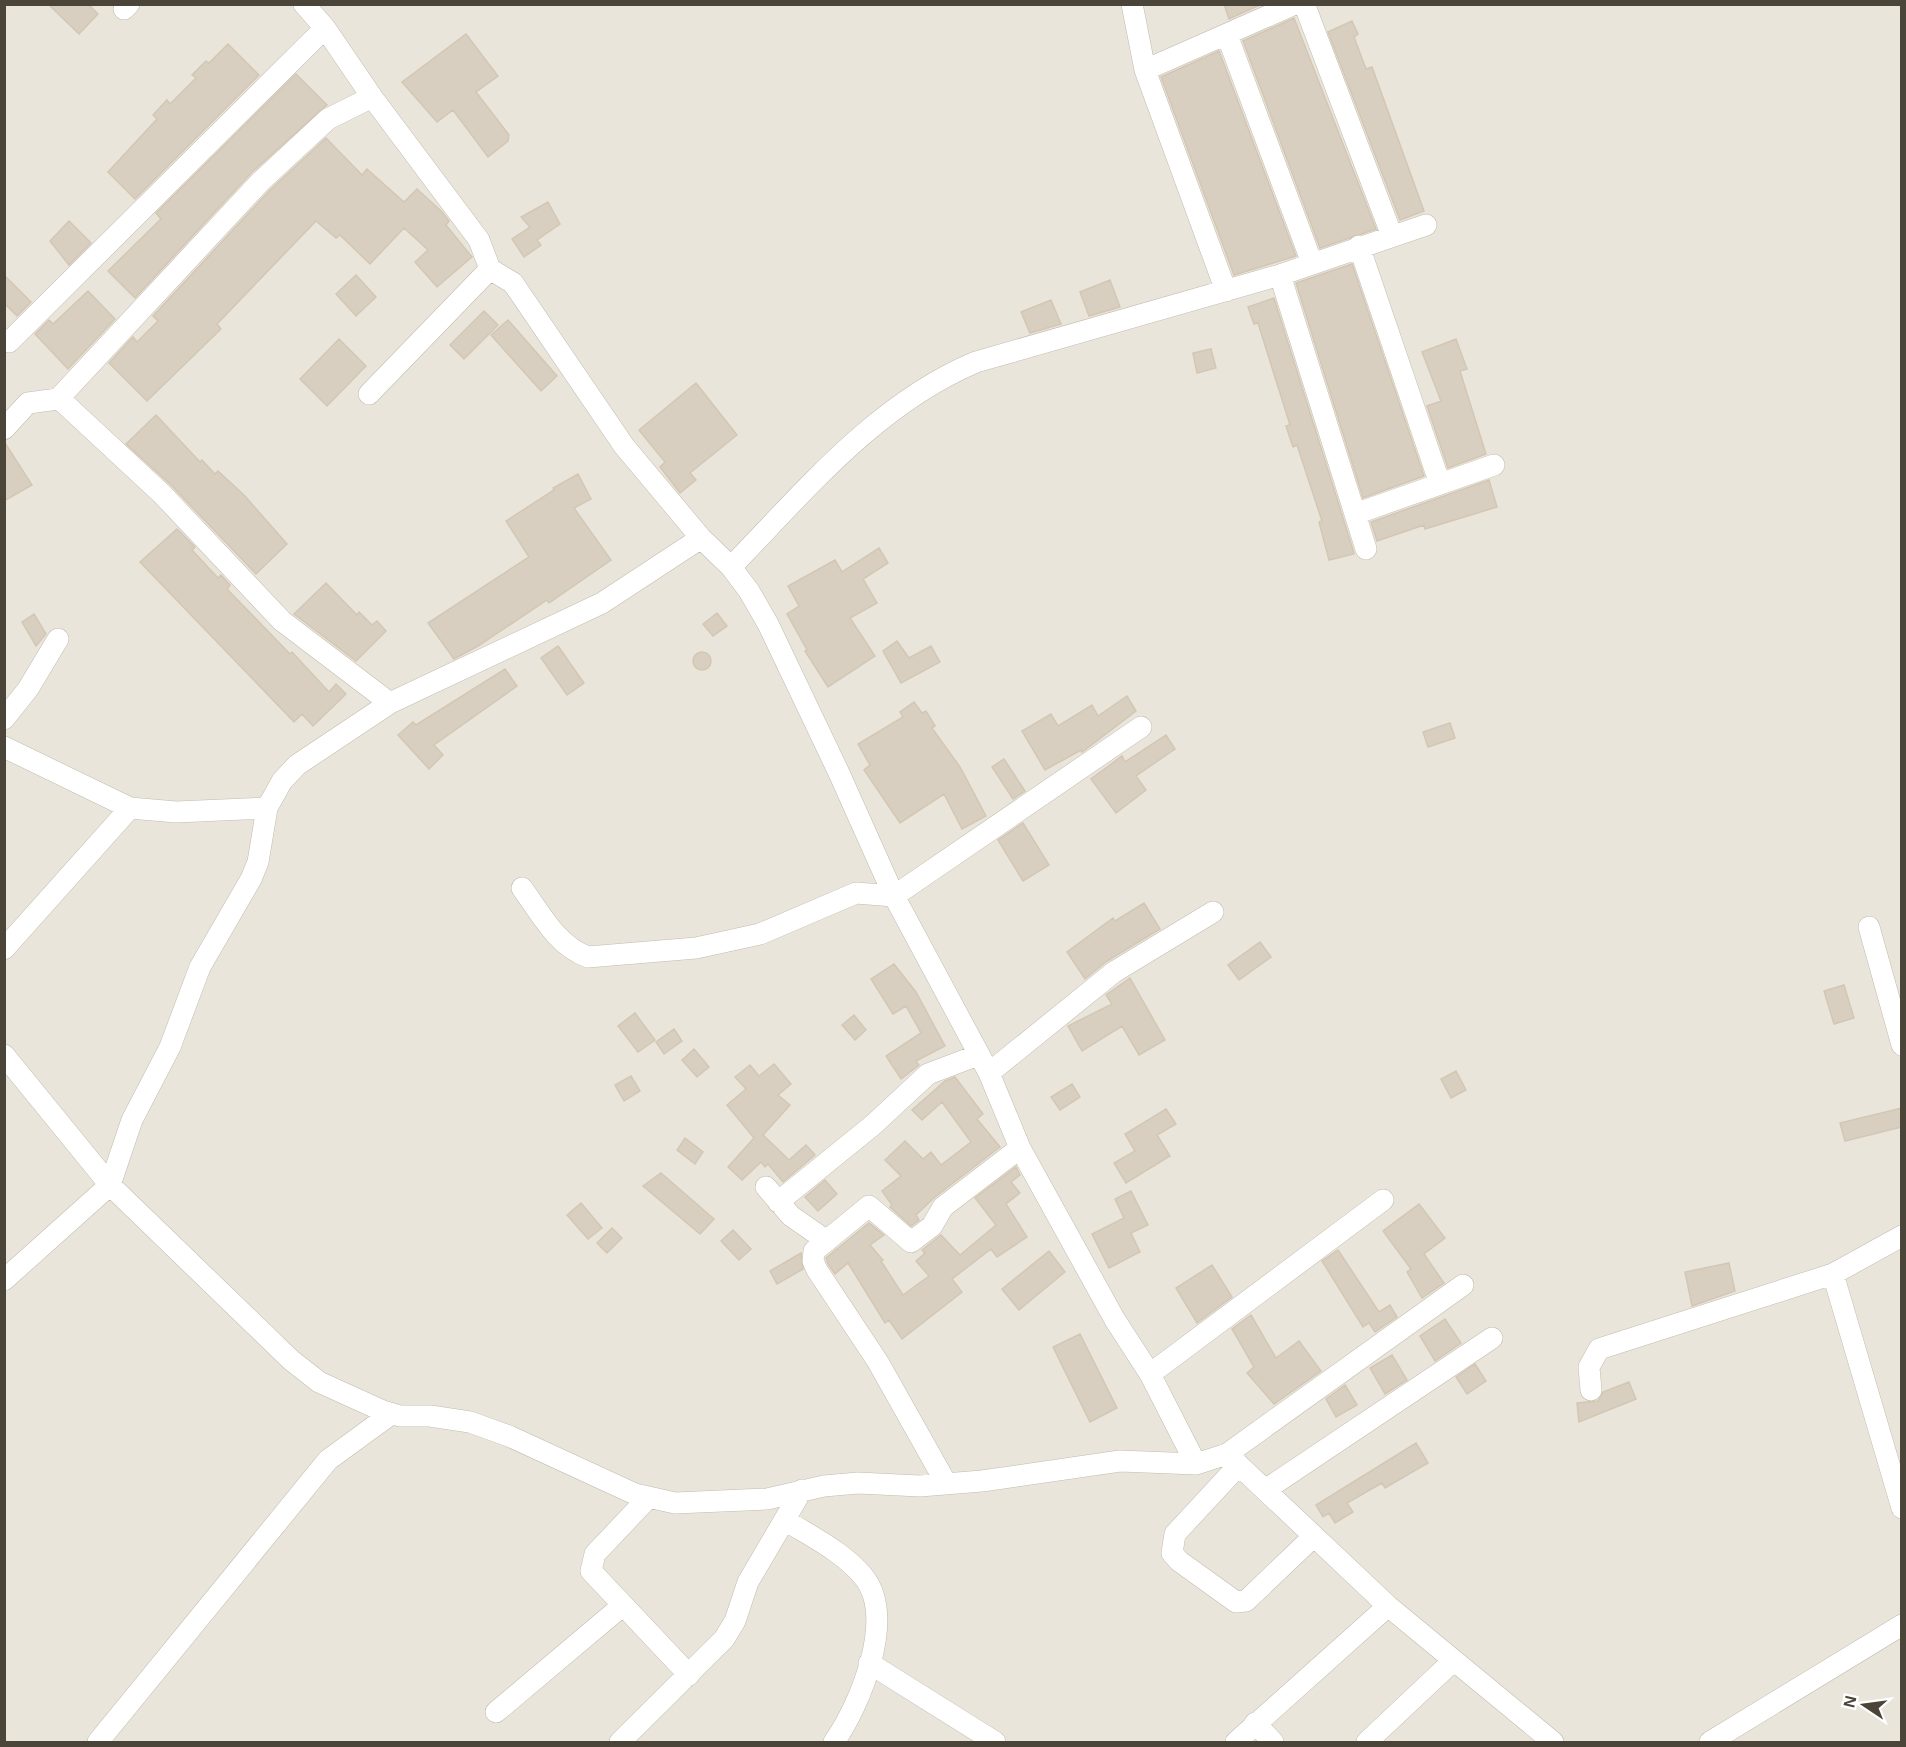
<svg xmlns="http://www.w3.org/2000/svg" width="1906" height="1747" font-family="Arial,sans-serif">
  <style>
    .residential { fill: #eae5da }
    .building { fill: #d8cfc1; stroke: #d3c7b4; stroke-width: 1.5 }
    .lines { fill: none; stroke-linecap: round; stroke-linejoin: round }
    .minor-casing { stroke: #c2bbae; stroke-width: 22 }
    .minor { stroke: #fff; stroke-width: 21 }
  </style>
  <rect width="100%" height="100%" fill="#f6f3ec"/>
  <!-- residential -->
  <path class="residential" d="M5,5H1901V1742H5Z"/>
  <!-- building -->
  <path class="building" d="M48,4H88L98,14L79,34Z
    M1224,4H1262L1229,19Z
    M1294,18L1376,229L1320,248L1243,41Z
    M1352,21L1358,34L1354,37L1366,69L1372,67L1424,211L1400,220L1328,32Z
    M466,34L498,76L476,92L509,135L508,141L488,157L453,110L437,122L402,82Z
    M228,44L259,75L135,199L108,172L157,119L153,115L167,100L170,104L196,78L192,75L206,61L209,63Z
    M1219,51L1296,256L1234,275L1161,77Z
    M296,74L327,105L252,172L135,298L108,271L161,219L156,213Z
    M326,138L362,175L367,169L404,202L417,189L441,211L449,221L446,225L472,257L437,287L415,262L428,250L404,228L370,264L340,235L336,238L316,221L217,324L221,329L147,401L109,363L133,337L137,342L158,321L153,316L270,190Z
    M548,202L560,224L537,240L541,245L524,257L512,239L530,227L521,217Z
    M69,221L91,243L69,265L50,241Z
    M1352,264L1424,476L1363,498L1296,283Z
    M4,275L31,302L17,316L4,303Z
    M356,275L376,297L356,316L336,294Z
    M1110,280L1120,307L1089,316L1080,292Z
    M88,291L115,319L68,369L35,334L49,320L53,324Z
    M1274,298L1354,553V554L1329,560L1319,522L1322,521L1297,445L1293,447L1286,426L1290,425L1258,323L1254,324L1248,307Z
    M1051,300L1061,324L1030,333L1021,312Z
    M484,311L498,325L464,359L450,345Z
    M508,320L557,376L541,391L491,335Z
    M339,339L366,366L327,406L300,379Z
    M1456,339L1467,369L1460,371L1486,454L1448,468L1427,406L1441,401L1422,352Z
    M1211,349L1216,368L1197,373L1193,353Z
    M696,383L737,435L690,473L696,480L680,493L660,467L665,462L639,430Z
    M156,415L200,462L202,460L215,474L218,471L244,495L287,544L256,574L171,485L126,444Z
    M5,443L32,485L4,501V475Z
    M578,474L591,499L574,508L611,560L549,603L547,600L478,646L454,659L428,623L529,557L506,521L554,490L553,488Z
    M1489,480L1497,507L1425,529L1424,525L1377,541L1371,522Z
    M177,529L195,547L192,550L218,578L221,575L230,585L227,589L290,654L292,652L329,692L336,684L346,694L313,726L302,714L294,722L140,562Z
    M879,548L888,563L863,579L877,603L850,618L875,656L828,687L805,651L807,650L787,614L799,606L788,586L835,560L842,572Z
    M326,583L357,615L359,612L372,625L377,621L386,631L356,661L294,614Z
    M717,613L727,626L713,636L703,624Z
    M34,614L46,634L36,646L22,622Z
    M897,641L909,658L931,646L940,662L901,683L883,651Z
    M558,646L584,683L567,695L541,658Z
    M693 661a9 9 0 1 1 18 0a9 9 0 1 1-18 0Z
    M505,669L517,686L434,745L443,755L429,769L398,735L413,722L416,725Z
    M1127,696L1136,711L1082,752L1081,750L1045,770L1022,731L1051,714L1058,726L1092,705L1098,716Z
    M914,702L922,713L926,711L935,726L932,728L960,767L986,816L962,829L944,794L900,823L864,770L870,765L858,744L903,717L900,712Z
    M1450,723L1455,738L1428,747L1423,732Z
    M1166,735L1175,749L1136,776L1146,790L1116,813L1091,779L1122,756L1125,762Z
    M1004,759L1025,791L1013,799L992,767Z
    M1023,823L1049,865L1023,881L998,840Z
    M1144,903L1160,929L1107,961L1085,979L1067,952L1113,918L1115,921Z
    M1260,942L1271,957L1239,980L1228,965Z
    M894,964L916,992L945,1046L916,1061L919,1065L901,1079L886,1056L921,1033L906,1006L893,1014L871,979Z
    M1130,978L1165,1040L1139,1055L1122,1026L1082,1051L1068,1026L1112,1004L1106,995Z
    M1844,985L1854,1018L1834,1024L1824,991Z
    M635,1013L655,1040L638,1052L618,1026Z
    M854,1015L866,1030L855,1040L842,1025Z
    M674,1029L682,1041L664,1054L656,1042Z
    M694,1049L709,1067L697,1077L682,1060Z
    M774,1064L791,1084L778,1095L790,1105L763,1135L789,1160L806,1145L815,1155L783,1182L768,1164L765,1167L761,1162L742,1180L728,1167L754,1138L727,1105L746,1089L735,1077L750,1065L759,1076Z
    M1456,1071L1466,1090L1451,1098L1441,1079Z
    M631,1076L640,1091L624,1101L615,1085Z
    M955,1077L983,1114L977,1119L1000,1147L935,1197L916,1215L919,1220L911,1226L890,1207L892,1205L882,1191L901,1176L885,1160L905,1141L923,1159L931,1152L941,1165L971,1142L942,1102L922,1120L912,1110L945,1081Z
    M1072,1084L1080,1097L1060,1110L1051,1097Z
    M1902,1108V1127L1845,1141L1840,1123Z
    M1166,1109L1176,1124L1157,1135L1170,1156L1126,1183L1114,1163L1135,1151L1125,1134Z
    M685,1138L703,1152L695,1164L677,1150Z
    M1016,1167L1020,1175L1011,1182L1020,1193L1006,1204L1027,1237L997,1257L991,1249L952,1279L962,1292L902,1339L889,1320L885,1323L848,1263L835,1274L828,1264L826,1258L869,1223L884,1235L870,1245L883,1260L881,1261L903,1295L929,1276L916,1261L925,1253L922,1250L941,1235L960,1255L996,1225L975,1198Z
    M661,1173L714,1219L700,1234L643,1186Z
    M825,1180L837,1194L818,1211L805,1197Z
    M1131,1191L1148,1225L1131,1233L1140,1252L1109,1268L1092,1234L1124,1218L1115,1199Z
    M581,1203L602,1228L588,1239L567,1215Z
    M1419,1204L1445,1238L1424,1254L1444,1283L1422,1298L1407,1272L1411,1269L1383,1231Z
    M612,1228L622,1238L607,1253L597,1243Z
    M733,1230L751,1249L739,1260L721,1241Z
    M1338,1250L1379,1312L1390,1305L1397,1317L1375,1332L1369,1323L1363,1327L1322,1261Z
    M1049,1251L1065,1272L1019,1310L1002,1289Z
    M801,1253L803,1269L777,1284L770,1271Z
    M1729,1263L1735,1291L1692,1306L1685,1272Z
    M1212,1265L1232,1297L1197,1323L1176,1288Z
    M1251,1315L1276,1358L1299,1341L1321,1371L1274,1404L1247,1373L1254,1367L1232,1329Z
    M1445,1319L1461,1343L1435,1361L1420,1336Z
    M1080,1334L1117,1408L1090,1422L1053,1347Z
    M1392,1355L1407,1380L1385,1394L1370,1368Z
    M1475,1364L1486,1381L1467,1394L1456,1377Z
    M1629,1382L1636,1399L1579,1422L1577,1403L1598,1401L1603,1392Z
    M1345,1385L1357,1405L1336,1417L1326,1399Z
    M1416,1443L1428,1463L1385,1488L1382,1483L1347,1503L1353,1512L1335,1523L1329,1513L1323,1517L1316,1505Z"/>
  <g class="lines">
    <!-- minor casing -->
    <g class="minor-casing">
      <path id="minor" d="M304,4L325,28L372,97L479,240L490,269L513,283L624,446L701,538L731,567L749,591L768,624L839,773L894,896L989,1073L1020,1148L1115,1320L1150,1374L1196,1464L1227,1454L1388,1606L1553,1742
        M1132,4L1145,70L1226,291
        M1300,4L1305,6L1392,236
        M124,9L129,4
        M1227,35L1312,263
        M1145,70L1295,4
        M1359,246L1440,484
        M1280,275L1366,549
        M9,342L325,28
        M369,394L490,269
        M58,399L261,181L328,119L372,97
        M4,429L28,403L58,399L64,403L162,494L282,621L390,703
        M1355,514L1494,465
        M731,567C805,491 876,404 976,362L1280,275L1426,225
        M4,719L28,689L58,639
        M4,747L130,808L176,812L267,808
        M522,888C541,914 557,946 588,957L696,948L760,934L856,893L894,896L1141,727
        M1869,927L1902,1045
        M4,949L130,808
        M4,1055L110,1185L291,1360L319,1382L383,1411L400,1416H430L470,1422L509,1436L635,1494L675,1503L767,1499L824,1486L858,1483L920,1486L982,1481L1120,1461L1196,1464
        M989,1073L1114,972L1213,912
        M766,1187L791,1216L827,1241
        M778,1202L873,1125L928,1074L978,1055
        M1833,1274L1902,1508
        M4,1280L110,1185L132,1120L170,1047L200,967L251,879L258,862L267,808L282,781L297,765L390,703L602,603L701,538
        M1150,1374L1383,1200
        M1591,1390L1589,1367L1599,1349L1833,1274L1902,1236
        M1227,1454L1463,1285
        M1239,1465L1175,1534L1172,1553L1179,1561L1236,1602L1246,1601L1314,1536
        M946,1483L878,1362L817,1270L813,1261L814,1251L869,1206L911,1242L932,1226L943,1207L1020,1148
        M1265,1490L1492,1338
        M648,1498L595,1554L591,1571L689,1675
        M785,1520C812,1537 843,1552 863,1576C897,1617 860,1705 834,1742
        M869,1663L995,1742
        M496,1712L622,1606
        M1255,1723L1273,1742
        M98,1742L328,1460L391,1414
        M620,1742L724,1639L735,1621L748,1582L802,1490
        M1236,1742L1388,1606
        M1367,1742L1453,1661
        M1710,1742L1902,1625"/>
    </g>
    <!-- minor -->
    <use href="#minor" class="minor"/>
  </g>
  <!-- border -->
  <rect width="1906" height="1747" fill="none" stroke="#4b4439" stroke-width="12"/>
  <!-- north arrow -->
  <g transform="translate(1864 1705) rotate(283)" stroke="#ffffff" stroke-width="4.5" paint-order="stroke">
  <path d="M0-4.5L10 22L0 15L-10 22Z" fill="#4b4439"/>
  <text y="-9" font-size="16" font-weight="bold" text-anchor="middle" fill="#4b4439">N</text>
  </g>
</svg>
